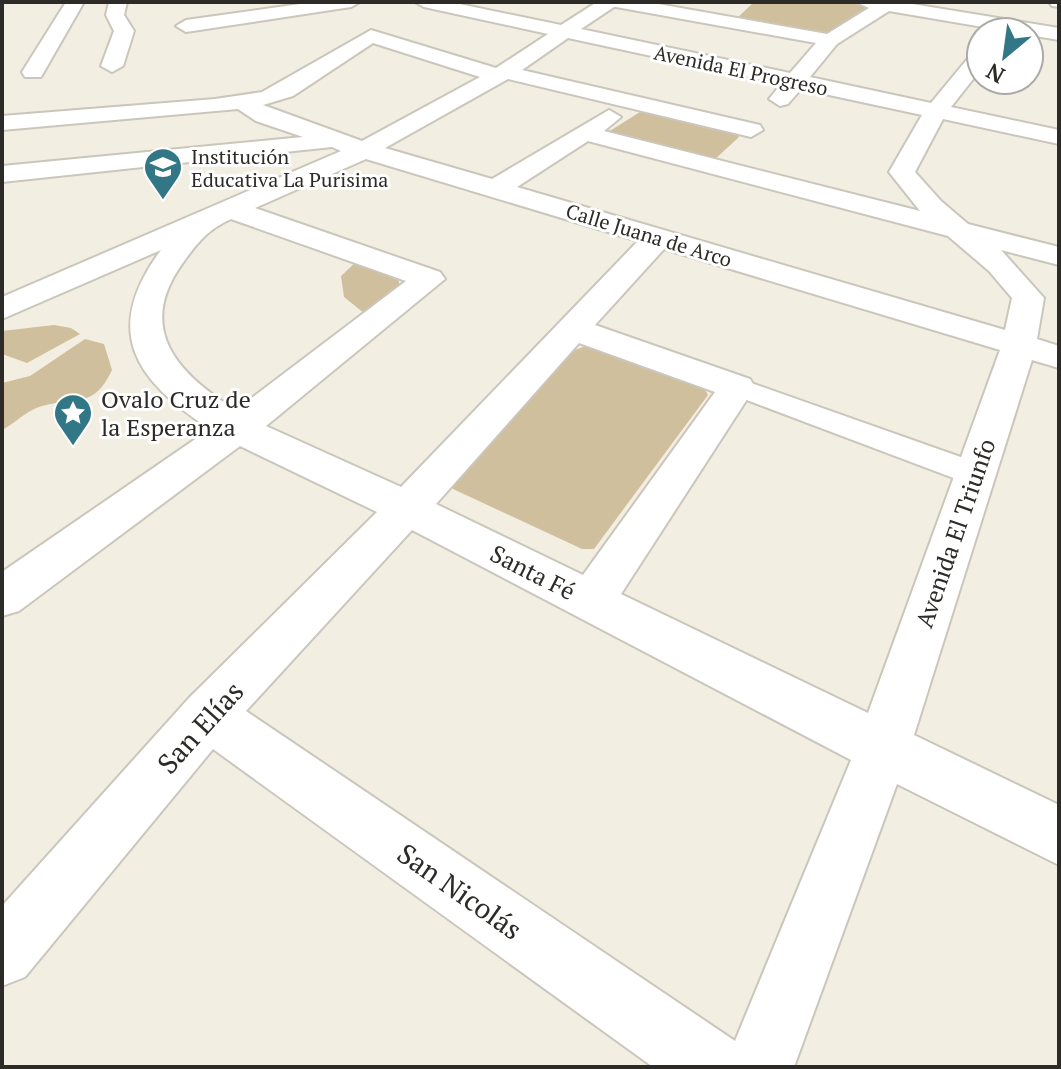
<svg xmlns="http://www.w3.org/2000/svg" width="1061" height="1069" font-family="'PT Serif',serif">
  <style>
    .green { fill: #cfbf9d }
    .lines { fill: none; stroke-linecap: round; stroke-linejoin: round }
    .pedestrian-casing { stroke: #cbc6bb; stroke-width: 4 }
    .minor-casing { stroke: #cbc6bb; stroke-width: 4 }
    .pedestrian { fill: #fff; fill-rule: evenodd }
    .minor { fill: #fff; fill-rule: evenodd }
    .labels { text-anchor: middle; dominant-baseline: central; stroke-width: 6; stroke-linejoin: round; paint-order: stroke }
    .far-street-label { font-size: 20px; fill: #2d2b27; stroke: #fff }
    .far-poi-label { font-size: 20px; fill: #2d2b27; stroke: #fff; text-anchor: start }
    .poi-label { font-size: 24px; fill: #2d2b27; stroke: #fff; text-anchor: start }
    .street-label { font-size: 24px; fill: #2d2b27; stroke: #fff }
    .near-street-label { font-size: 28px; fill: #2d2b27; stroke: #fff }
  </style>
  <rect width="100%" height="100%" fill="#f3eee2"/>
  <!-- green -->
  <path class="green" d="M754,2H849L877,7L831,38L734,21Z
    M640,112L737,135L739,137L713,161L605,134Z
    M357,261L398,278L400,287L370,318L344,297L341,276Z
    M54,325L71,328L80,334L27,363L2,354V331Z
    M85,339L104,344L112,370C93,411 73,396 39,407C26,411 14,424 2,430V383L30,376Z
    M586,346L704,388L708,395L594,549H582L453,489L451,482L572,351Z"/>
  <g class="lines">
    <!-- pedestrian casing -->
    <g class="pedestrian-casing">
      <path id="pedestrian" d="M737,378L986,466L990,474L986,482L975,485L964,482L728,393L724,387L728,381Z"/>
    </g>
    <!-- minor casing -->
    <g class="minor-casing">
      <path id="minor" d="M66,2H84L41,77H25L22,72Z
        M109,2H127L124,15L134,31L123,66L112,72L101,66L114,31L106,15Z
        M314,2H360L351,7L186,32L176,26L186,20Z
        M415,2H450L561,25L597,2H647L827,34L869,8L856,2H900L1059,28V40L889,11L837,44L810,77L931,103L974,51L981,49V69L951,107L1059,130V144L943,119L915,172L941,201L968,224L1059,247V265L1001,250L1044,298L1037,339L1059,346V368L1032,360L914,735L1059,805V865L897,784L794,1067H653L213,749L25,977L2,986V906L189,698L377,512L240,446L19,611L2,616V572L210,429C133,379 102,330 161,250L2,319V297L341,151L332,147L2,182V166L303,137L256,121L238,109L2,130V116L215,99L262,92L371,30L496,68L548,34L424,7ZM614,7H616L816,43L790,73L581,29ZM568,38L781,84L769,99L780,106L788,104L801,89L922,115L889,172L920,211L604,131L621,117L609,110L492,179L385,148L508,79L751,137L763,130L760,125L522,70ZM373,43L480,77L362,141L263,105L293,96ZM588,141L948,236L989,271L1012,298L1005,330L517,187ZM366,159L638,241L401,487L266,426L445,279L440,272L255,208ZM231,219L406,281L236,410C179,375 135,330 182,264C196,244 208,229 231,219ZM664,249L1000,350L868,713L621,594L755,387L750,379L595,325ZM579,343L715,392L583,575L436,504ZM412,530L851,760L735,1041L246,711Z
        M1049,2H1059V7L1052,6Z"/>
    </g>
    <!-- pedestrian -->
    <use href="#pedestrian" class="pedestrian"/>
    <!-- minor -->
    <use href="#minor" class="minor"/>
  </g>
  <!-- icons -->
  <defs>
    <g id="school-pin" transform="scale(2)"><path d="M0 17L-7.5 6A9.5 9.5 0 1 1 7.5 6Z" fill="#327785" stroke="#fff"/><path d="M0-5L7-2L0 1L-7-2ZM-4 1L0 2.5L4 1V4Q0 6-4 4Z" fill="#fff"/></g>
    <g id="sight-pin" transform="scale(2)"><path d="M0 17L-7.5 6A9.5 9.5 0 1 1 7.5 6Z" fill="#327785" stroke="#fff"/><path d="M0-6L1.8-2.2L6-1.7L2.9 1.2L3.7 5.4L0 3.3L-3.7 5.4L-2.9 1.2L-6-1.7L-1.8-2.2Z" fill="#fff"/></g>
  </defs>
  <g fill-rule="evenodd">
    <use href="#school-pin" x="163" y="167"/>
    <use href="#sight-pin" x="73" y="413"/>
  </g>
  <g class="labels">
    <!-- far-street labels -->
    <g class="far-street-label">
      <text transform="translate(741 70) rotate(12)">Avenida El Progreso</text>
      <text transform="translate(649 235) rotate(17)">Calle Juana de Arco</text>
    </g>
    <!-- far-poi labels -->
    <g class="far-poi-label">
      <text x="191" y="156">Institución<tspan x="191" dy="23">Educativa La Purisima</tspan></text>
    </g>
    <!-- poi labels -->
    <g class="poi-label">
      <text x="101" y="399">Ovalo Cruz de<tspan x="101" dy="28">la Esperanza</tspan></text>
    </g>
    <!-- street labels -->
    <g class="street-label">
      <text transform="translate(955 533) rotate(-71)">Avenida El Triunfo</text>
      <text transform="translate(533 572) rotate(27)">Santa Fé</text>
    </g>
    <!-- near-street labels -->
    <g class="near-street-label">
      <text transform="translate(200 727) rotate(-48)">San Elías</text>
      <text transform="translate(460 891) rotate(35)">San Nicolás</text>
    </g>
  </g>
  <!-- border -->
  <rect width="1061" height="1069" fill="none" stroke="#2d2b27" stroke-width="8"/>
  <!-- north arrow -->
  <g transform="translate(1005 56) rotate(209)"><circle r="38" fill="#ffffff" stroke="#abaaa9" stroke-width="2"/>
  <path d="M0-6L14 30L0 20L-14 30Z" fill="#327785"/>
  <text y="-12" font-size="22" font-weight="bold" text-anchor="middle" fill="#2d2b27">N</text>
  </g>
</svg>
